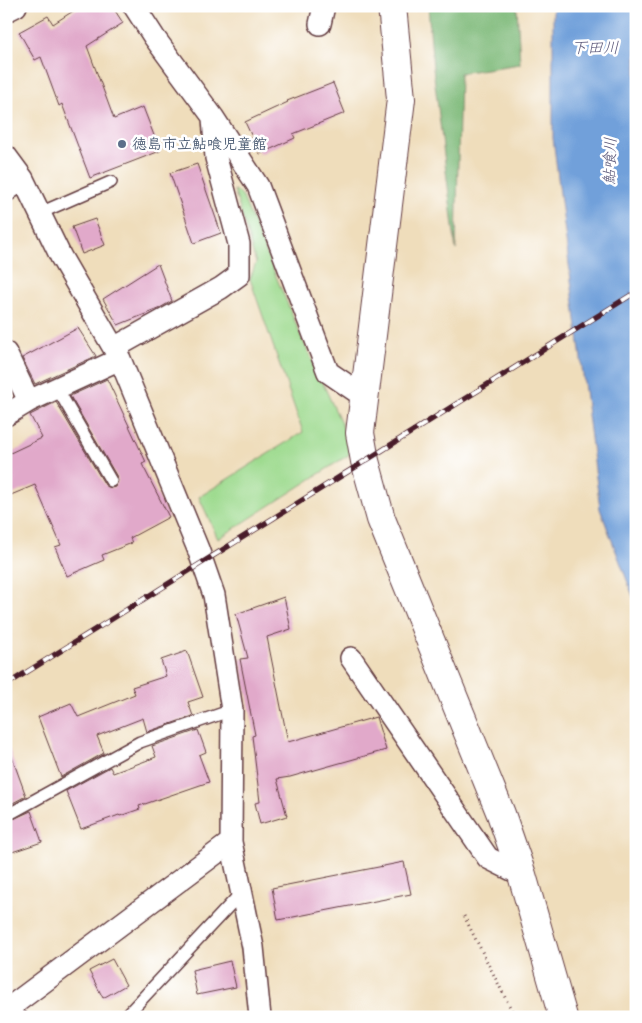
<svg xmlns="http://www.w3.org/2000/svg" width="642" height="1023" font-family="Pangolin,'Klee One',sans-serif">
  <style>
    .green { fill: #9dda8e; stroke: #747c5c }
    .forest { fill: #7eba79; stroke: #646c52 }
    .water { fill: #71a0da; stroke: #5e6082 }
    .building { fill: #e1a9ca }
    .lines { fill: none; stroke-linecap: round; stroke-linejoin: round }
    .lane-casing { stroke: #633c41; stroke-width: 14 }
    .street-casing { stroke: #633c41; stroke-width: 24 }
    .secondary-casing { stroke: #633c41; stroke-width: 30 }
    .path { stroke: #633c41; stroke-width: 3; stroke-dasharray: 1 4; stroke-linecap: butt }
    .lane { stroke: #fff; stroke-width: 11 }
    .street { stroke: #fff; stroke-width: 21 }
    .secondary { stroke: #fff; stroke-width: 28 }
    .rail-casing { stroke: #4a1f2b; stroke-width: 5.5 }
    .rail { stroke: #fff; stroke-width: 4; stroke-dasharray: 11; stroke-linecap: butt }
    .service-dot { fill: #5c6f8a; stroke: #fff; stroke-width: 2 }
    .labels { text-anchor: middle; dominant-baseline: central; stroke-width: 5; stroke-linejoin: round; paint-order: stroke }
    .service-label { font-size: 15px; font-weight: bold; fill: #4e5e75; stroke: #fff; text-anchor: start }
    .water-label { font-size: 16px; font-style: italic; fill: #5c597a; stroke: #fff }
  </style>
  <rect width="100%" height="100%" fill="#fff"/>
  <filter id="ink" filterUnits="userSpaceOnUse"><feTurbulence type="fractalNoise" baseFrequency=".02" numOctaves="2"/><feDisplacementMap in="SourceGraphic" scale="10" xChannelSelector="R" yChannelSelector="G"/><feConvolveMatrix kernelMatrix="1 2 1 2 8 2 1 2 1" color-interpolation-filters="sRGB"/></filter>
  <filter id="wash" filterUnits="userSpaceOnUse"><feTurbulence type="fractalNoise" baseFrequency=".0096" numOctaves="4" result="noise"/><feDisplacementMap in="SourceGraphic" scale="20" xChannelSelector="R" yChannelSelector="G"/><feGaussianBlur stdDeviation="1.12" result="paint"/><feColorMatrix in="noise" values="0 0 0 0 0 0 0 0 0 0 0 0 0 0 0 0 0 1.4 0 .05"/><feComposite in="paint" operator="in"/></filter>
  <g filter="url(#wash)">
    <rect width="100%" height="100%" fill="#efddbb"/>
    <!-- green -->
    <path class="green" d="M234,190L242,195L301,336L348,438L350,454L218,539L199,497L303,432L250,279L256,263Z"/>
    <!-- forest -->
    <path class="forest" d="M428,6H517L520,64L460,73L456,250L433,68Z"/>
    <!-- water -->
    <path class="water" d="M553,6H636V604L600,509L553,138Z"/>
    <g id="blocks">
      <!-- building -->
      <path class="building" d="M81,6H112L123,23L87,46L114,119L143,107L160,151L90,178L62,104L59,106L41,57L35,60L19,32L48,16L53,24Z
        M333,83L345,113L293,134L295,138L260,154L245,122L288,102L287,101Z
        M197,164L221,233L194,243L170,173Z
        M95,219L105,245L82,254L72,227Z
        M158,264L172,301L158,309L118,325L103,299Z
        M78,328L96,356L35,384L22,358Z
        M107,379L146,462L142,464L169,517L130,538L132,543L102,555L104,560L67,576L55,547L61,545L35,485L6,497V455L42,438L30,415L56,402L105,485L111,488L115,487L118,481L117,477L70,396Z
        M284,597L291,629L267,637L288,742L376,717L386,750L290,777L277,779L287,816L260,824L255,803L260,802L252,736L255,735L240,659L248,658L236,614Z
        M187,651L203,697L188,702L193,716L147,732L143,718L97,736L104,753L61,777L38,717L71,703L78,717L135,694L132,687L166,676L161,660Z
        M198,730L206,752L199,755L209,782L139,806L140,809L120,816L119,815L81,829L66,791L110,767L113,773L156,757L152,746Z
        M6,749H9L26,796L9,805L6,809Z
        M31,811L42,842L6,854V815L13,819Z
        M404,862L411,894L278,920L272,888Z
        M112,959L126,985L103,998L89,971Z
        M230,961L236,987L197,995L192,970Z"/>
    </g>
  </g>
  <g filter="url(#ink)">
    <use href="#blocks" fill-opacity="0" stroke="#633c41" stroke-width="1"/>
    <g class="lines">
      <!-- lane casing -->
      <g class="lane-casing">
        <path id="lane" d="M40,213L111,182
          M57,388L111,481
          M13,812L140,742L232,710
          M6,1010L22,1017
          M125,1017L242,892"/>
      </g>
      <!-- street casing -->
      <g class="street-casing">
        <path id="street" d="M134,6L154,37L213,117L258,186L328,372L366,398
          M6,11L16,6
          M320,24L324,6
          M6,156L23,179L61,257L120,359L198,549L214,595L232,710L231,842L253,947L260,1017
          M6,191L23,179
          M114,348L221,288L239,275V244L216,158L213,118
          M6,353L29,401
          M6,415L29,401L120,359
          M351,658L488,858L522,875
          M6,1010L231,842"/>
      </g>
      <!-- secondary casing -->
      <g class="secondary-casing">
        <path id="secondary" d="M392,6L401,99L360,433L365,461L381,519L501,814L522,875L563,1017"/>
      </g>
      <!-- path -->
      <path class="path" d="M464,916L515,1017"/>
      <!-- lane -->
      <use href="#lane" class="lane"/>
      <!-- street -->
      <use href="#street" class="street"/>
      <!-- secondary -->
      <use href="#secondary" class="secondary"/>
      <!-- rail casing -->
      <g class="rail-casing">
        <path id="rail" d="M6,685L636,292"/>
      </g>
      <!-- rail -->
      <use href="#rail" class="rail"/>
    </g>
  </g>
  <!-- markers -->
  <circle class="service-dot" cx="122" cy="144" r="5"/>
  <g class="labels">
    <!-- service labels -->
    <g class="service-label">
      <text x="132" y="144">徳島市立鮎喰児童館</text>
    </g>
    <!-- water labels -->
    <g class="water-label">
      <text x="595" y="48">下田川</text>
      <text transform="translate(610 161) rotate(-88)">鮎喰川</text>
    </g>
  </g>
  <!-- margin -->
  <rect width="642" height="1023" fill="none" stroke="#fff" stroke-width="25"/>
</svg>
